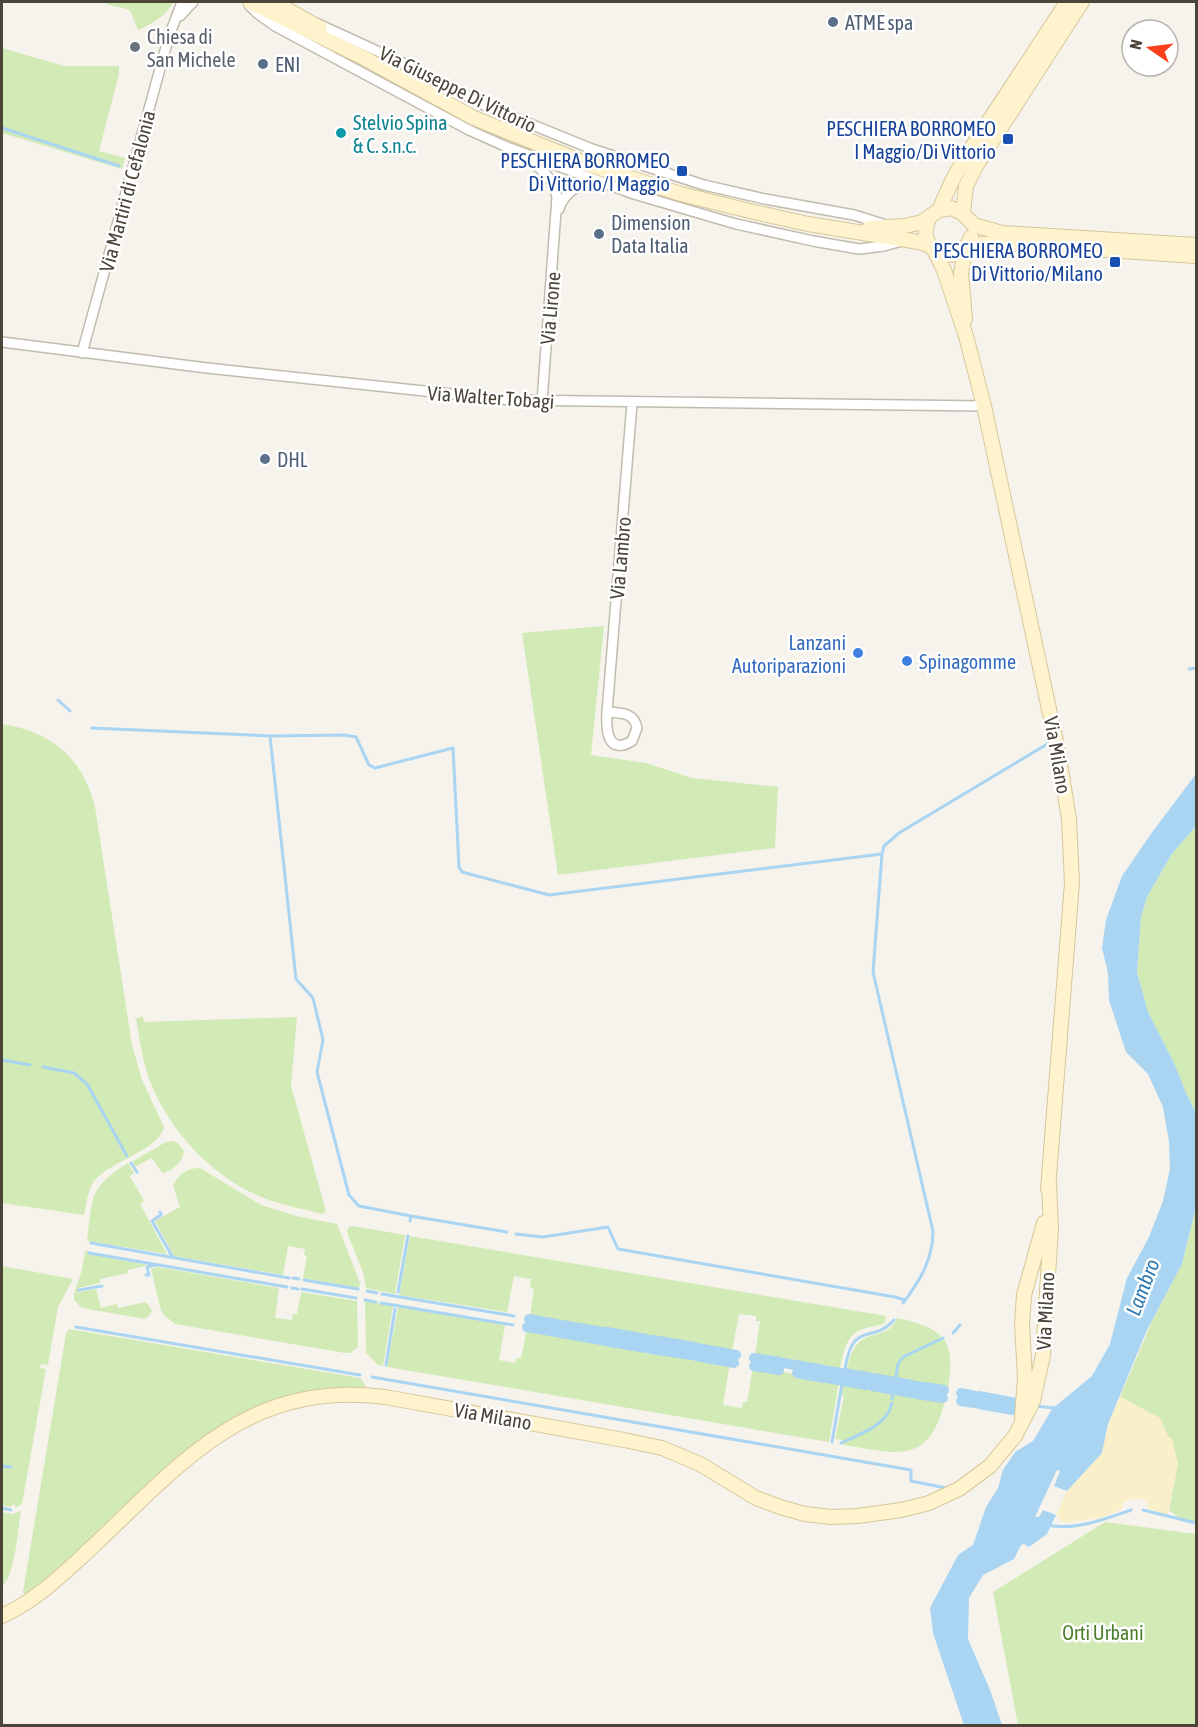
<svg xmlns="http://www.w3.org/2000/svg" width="1198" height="1727" font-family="'Asap Condensed',sans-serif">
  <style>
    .green { fill: #d2eab5 }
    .sand { fill: #f9efc9 }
    .water { fill: #a9d4f2 }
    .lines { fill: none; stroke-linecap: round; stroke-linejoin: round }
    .stream { stroke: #a9d4f2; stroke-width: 3 }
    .canal { stroke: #a9d4f2; stroke-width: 10 }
    .street-casing { stroke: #c2bbae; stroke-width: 12 }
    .secondary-casing { stroke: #d6c79b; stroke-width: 16 }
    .street { stroke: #fff; stroke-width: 9 }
    .secondary { stroke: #fff3cd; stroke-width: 14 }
    .service-dot { fill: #5c6f8a; stroke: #fff; stroke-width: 2 }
    .worship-dot { fill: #6b7280; stroke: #fff; stroke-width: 2 }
    .culture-dot { fill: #0f9aa8; stroke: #fff; stroke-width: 2 }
    .transit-dot { fill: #1a4fb4; stroke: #fff; stroke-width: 2 }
    .shop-dot { fill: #3f7fe0; stroke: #fff; stroke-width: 2 }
    .labels { text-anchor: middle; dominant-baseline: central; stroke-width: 5; stroke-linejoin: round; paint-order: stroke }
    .service-label { font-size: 20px; fill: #4e5e75; stroke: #fff; text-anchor: start }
    .worship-label { font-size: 20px; fill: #5b616d; stroke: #fff; text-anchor: start }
    .street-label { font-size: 20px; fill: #4b4439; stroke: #fff }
    .culture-label { font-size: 20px; fill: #0d838f; stroke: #fff; text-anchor: start }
    .transit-label { font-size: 20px; fill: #164399; stroke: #fff; text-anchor: end }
    .shop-label { font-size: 20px; fill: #366cbe; stroke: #fff; text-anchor: end }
    .park-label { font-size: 20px; fill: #4a7f2a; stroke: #fff }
    .water-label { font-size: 21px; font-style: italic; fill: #2e7ab2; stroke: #fff }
  </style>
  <rect width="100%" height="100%" fill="#f6f3ec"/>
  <!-- green -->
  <path class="green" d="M107,2H173C167,16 151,24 138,30L130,10L106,4Z
    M2,48L64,66H119V74L99,151L125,158L122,169L2,133Z
    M604,626L591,755L646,763L692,778L778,787L775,848L558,875L522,633Z
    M2,724C52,732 82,757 95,807L132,1045L142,1080L164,1127C158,1151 112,1160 95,1180C87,1189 87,1204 84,1215L2,1203Z
    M1196,826V1113L1186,1093L1175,1065L1148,1012L1137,972L1141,917L1147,897L1171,855Z
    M143,1016L144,1022L297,1017L291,1086L326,1211L322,1214C304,1209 286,1206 269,1200C217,1181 173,1136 152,1086C143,1065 140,1042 136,1019Z
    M172,1141L178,1143L184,1151C182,1164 174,1168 163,1174L152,1158L135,1167L133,1161L166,1142Z
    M128,1163L134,1173L130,1176L144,1201L140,1204L167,1254L87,1241C93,1198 88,1188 128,1163Z
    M200,1168L261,1205L296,1216L337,1224L360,1283L359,1288L303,1278L307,1256L304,1255L305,1249L288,1246L283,1275L174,1256L155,1221L180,1207L173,1185C179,1174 187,1168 200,1168Z
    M1196,1207V1523L1184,1522L1169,1510L1178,1464L1168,1436L1160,1418L1120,1397L1152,1321L1182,1264Z
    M352,1226L405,1235L395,1294L366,1288L363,1272L347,1232L349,1227Z
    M410,1236L886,1316L885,1323C877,1326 868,1327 860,1330C845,1337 843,1355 840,1369L755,1355L760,1321H756V1316L739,1314L732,1351L530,1317L534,1289L530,1288L531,1279L514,1276L507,1312L399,1295Z
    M85,1251H89L88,1254L149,1265L128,1270V1273L100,1279V1283L78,1288L79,1292L96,1289L101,1308L117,1304L118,1308L146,1302L152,1310L150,1315L145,1319L82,1308L74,1300V1294L82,1270Z
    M2,1266L73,1279L58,1307L48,1365L41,1364L40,1368L46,1369L22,1504L15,1508V1504L10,1507L2,1505Z
    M158,1267L279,1288L275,1318L292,1320L293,1314H297L301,1292L357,1301L358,1347L350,1353H345L175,1324L164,1315L161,1310L151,1269Z
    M365,1301L393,1306L383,1366L378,1365L366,1353Z
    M398,1307L505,1325L499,1360L515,1363L517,1358H521L527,1329L730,1363L723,1405L742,1408L743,1402H747L753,1367L839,1382L829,1442L387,1367Z
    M897,1318C942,1328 957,1338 948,1387L847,1370C856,1320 886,1346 897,1318Z
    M69,1329L360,1378L366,1386L363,1391L250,1413L36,1591L25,1596L23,1592L66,1334Z
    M843,1383L945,1400C929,1467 896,1453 843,1445L842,1440L835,1439L844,1396L842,1395Z
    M21,1511C18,1528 15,1577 2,1586V1512L12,1514Z
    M1105,1522L1196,1534V1725H1018L993,1592Z"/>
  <!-- sand -->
  <path class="sand" d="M1120,1397L1160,1418L1168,1436L1172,1439L1178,1464L1168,1515L1149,1509L1146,1500C1138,1498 1130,1498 1123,1503L1122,1509L1103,1517L1064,1523L1056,1515L1067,1491L1102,1453L1108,1424Z"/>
  <!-- water -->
  <path class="water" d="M1196,774V826L1171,855L1147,897L1141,917L1137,972L1148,1012L1175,1065L1186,1093L1196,1113V1207L1182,1264L1147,1330L1108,1424L1102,1453L1067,1491L1054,1486L1060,1471L1057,1470L1035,1517H1039L1043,1510L1056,1515L1047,1534L1029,1547L1024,1544L1021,1545L1014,1559L983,1575L969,1598L968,1639L990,1690L1002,1725H964L933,1633L930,1608L958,1555L973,1545L986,1507L998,1488L1003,1470L1015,1452L1033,1441L1052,1409L1092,1376L1110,1344L1127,1278L1149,1237L1163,1201L1170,1169L1169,1141L1163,1107L1148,1074L1126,1052L1109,1000L1108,973L1102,948L1106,920L1122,876L1153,831Z"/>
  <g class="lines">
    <!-- stream -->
    <path class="stream" d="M2,128L119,166
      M1189,669L1196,668
      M58,700L70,711
      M92,728L270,736L344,735L356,737L369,765L375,768L453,748L459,867L462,872L549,895L882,854
      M270,736L296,979L313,998L323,1040L317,1072L349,1195L359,1206L411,1216
      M2,1060L30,1065
      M43,1067L74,1073L87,1084L127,1156
      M131,1163L137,1172
      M160,1212L161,1215L152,1221L172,1256
      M410,1221L411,1216L507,1232
      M516,1234L543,1237L608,1227L618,1249L895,1297L905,1300
      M91,1243L289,1278
      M89,1253L287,1287
      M146,1275H149L147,1267L156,1265
      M293,1278L299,1279
      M304,1280L358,1289
      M292,1288L298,1289
      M302,1289L356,1298
      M79,1290L102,1286
      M367,1291L377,1293
      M398,1292L408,1236
      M382,1294L514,1316
      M365,1300L376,1302
      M381,1303L513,1325
      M903,1303C920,1281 933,1259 933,1231L873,972L882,854L884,846L899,833L1049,743
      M76,1327L360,1375
      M953,1333L960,1325
      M386,1365L395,1309
      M845,1369C853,1319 872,1345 894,1320
      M372,1377L911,1470V1481L946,1488
      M896,1377L898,1364L903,1357L943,1338
      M892,1399L893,1393
      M1035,1406L1054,1408
      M832,1442L842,1384
      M841,1443C860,1434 887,1426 892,1403
      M2,1466L11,1467
      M2,1508L11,1510
      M1143,1510L1196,1523
      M1047,1525C1075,1531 1105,1519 1131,1510"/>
    <!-- canal -->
    <path class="canal" d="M529,1319L557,1324
      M562,1325L603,1332
      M527,1327L556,1332
      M607,1332L647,1339
      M560,1333L601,1340
      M653,1340L694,1347
      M605,1341L646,1348
      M697,1348L736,1355
      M651,1349L691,1355
      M696,1356L734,1363
      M754,1358L780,1362
      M784,1363L824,1370
      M754,1366L779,1370
      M829,1371L868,1377
      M797,1373L824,1378
      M827,1378L866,1385
      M873,1378L912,1385
      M872,1386L912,1393
      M917,1386L944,1390
      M961,1393L975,1396
      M916,1394L943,1398
      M979,1396L1016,1403
      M961,1401L974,1403
      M979,1404L1013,1410"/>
    <!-- street casing -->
    <g class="street-casing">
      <path id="street" d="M249,5L257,13L275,26L469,130L507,147L634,194L736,224L813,241L859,249L884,246L902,241
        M180,16L193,2
        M316,23L399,61L486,106L592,149L704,185L765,199L854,215L883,224
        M525,158C541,168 553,177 557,197L542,402
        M559,209C564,192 579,184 596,181
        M2,342L207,368L510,400L984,406
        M82,353L169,36L182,2
        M607,712L632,403
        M607,712C621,713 634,712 637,728L632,741C607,756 606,729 607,712Z"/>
    </g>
    <!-- secondary casing -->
    <g class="secondary-casing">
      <path id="secondary" d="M250,2L364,58L474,118L590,165L681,194L754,212L808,224L919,242L930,246
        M274,2L320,28
        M939,210L952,181L964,159L1067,2
        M963,213L966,186L976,166L1082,2
        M929,219C913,252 960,271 971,237
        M869,228L905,226L922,222L939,210L951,208L962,213L974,225L1002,233L1196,245
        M968,245L1001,243L1196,256
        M934,250L944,270L966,336L984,406L1058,751L1069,819L1072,883L1048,1189
        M965,319L961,273L966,248
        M1022,1417L1025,1378L1022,1324L1024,1295L1044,1223
        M2,1616C35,1601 62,1575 89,1550C181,1464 246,1380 385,1397L624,1440L662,1448L700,1464L756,1498L780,1507L805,1514L831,1517L858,1516L901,1510L929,1503L959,1489L990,1466L1015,1436L1033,1401L1043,1355L1051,1228L1049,1182"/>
    </g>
    <!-- street -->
    <use href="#street" class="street"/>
    <!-- secondary -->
    <use href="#secondary" class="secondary"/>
  </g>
  <!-- markers -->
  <g class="service-dot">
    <circle cx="833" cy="22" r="6"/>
    <circle cx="263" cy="64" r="6"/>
    <circle cx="599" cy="234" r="6"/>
    <circle cx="265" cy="459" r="6"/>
  </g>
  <circle class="worship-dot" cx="135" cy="47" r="6"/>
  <circle class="culture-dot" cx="341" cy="133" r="6"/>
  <g class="transit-dot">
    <rect x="1002" y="133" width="12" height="12" rx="3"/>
    <rect x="676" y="165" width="12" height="12" rx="3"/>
    <rect x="1109" y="256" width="12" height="12" rx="3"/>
  </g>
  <g class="shop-dot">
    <circle cx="858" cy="653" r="6"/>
    <circle cx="907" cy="661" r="6"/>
  </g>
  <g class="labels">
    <!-- service labels -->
    <g class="service-label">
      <text x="845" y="22">ATME spa</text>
      <text x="275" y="64">ENI</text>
      <text x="611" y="222">Dimension<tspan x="611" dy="23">Data Italia</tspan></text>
      <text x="277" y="459">DHL</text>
    </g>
    <!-- worship labels -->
    <g class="worship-label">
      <text x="147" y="36">Chiesa di<tspan x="147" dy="23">San Michele</tspan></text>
    </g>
    <!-- street labels -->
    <g class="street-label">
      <text transform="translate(458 89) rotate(26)">Via Giuseppe Di Vittorio</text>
      <text transform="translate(127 191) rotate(-75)">Via Martiri di Cefalonia</text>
      <text transform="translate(550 308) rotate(-85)">Via Lirone</text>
      <text transform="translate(491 397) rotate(4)">Via Walter Tobagi</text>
      <text transform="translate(620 558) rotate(-85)">Via Lambro</text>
      <text transform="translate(1058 755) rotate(80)">Via Milano</text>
      <text transform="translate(1045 1311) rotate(-87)">Via Milano</text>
      <text transform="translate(493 1416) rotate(10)">Via Milano</text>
    </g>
    <!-- culture labels -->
    <g class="culture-label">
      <text x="353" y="122">Stelvio Spina<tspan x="353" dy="23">&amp; C. s.n.c.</tspan></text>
    </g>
    <!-- transit labels -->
    <g class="transit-label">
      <text x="996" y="128">PESCHIERA BORROMEO<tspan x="996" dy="23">I Maggio/Di Vittorio</tspan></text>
      <text x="670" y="160">PESCHIERA BORROMEO<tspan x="670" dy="23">Di Vittorio/I Maggio</tspan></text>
      <text x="1103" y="250">PESCHIERA BORROMEO<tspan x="1103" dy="23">Di Vittorio/Milano</tspan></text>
    </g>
    <!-- shop labels -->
    <g class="shop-label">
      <text x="846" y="642">Lanzani<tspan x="846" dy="23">Autoriparazioni</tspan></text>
      <text x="919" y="661" text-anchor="start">Spinagomme</text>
    </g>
    <!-- park labels -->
    <g class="park-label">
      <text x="1103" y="1632">Orti Urbani</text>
    </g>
    <!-- water labels -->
    <g class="water-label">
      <text transform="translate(1142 1287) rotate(-69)">Lambro</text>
    </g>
  </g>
  <!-- border -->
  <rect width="1198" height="1727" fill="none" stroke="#4b4439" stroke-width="6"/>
  <!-- north arrow -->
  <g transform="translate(1150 48) rotate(284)"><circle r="28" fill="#ffffff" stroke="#b7b4b0" stroke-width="1.5"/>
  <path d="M0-4.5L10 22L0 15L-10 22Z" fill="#fc3f1d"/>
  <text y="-9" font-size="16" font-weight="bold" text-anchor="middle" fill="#4b4439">N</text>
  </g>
</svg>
